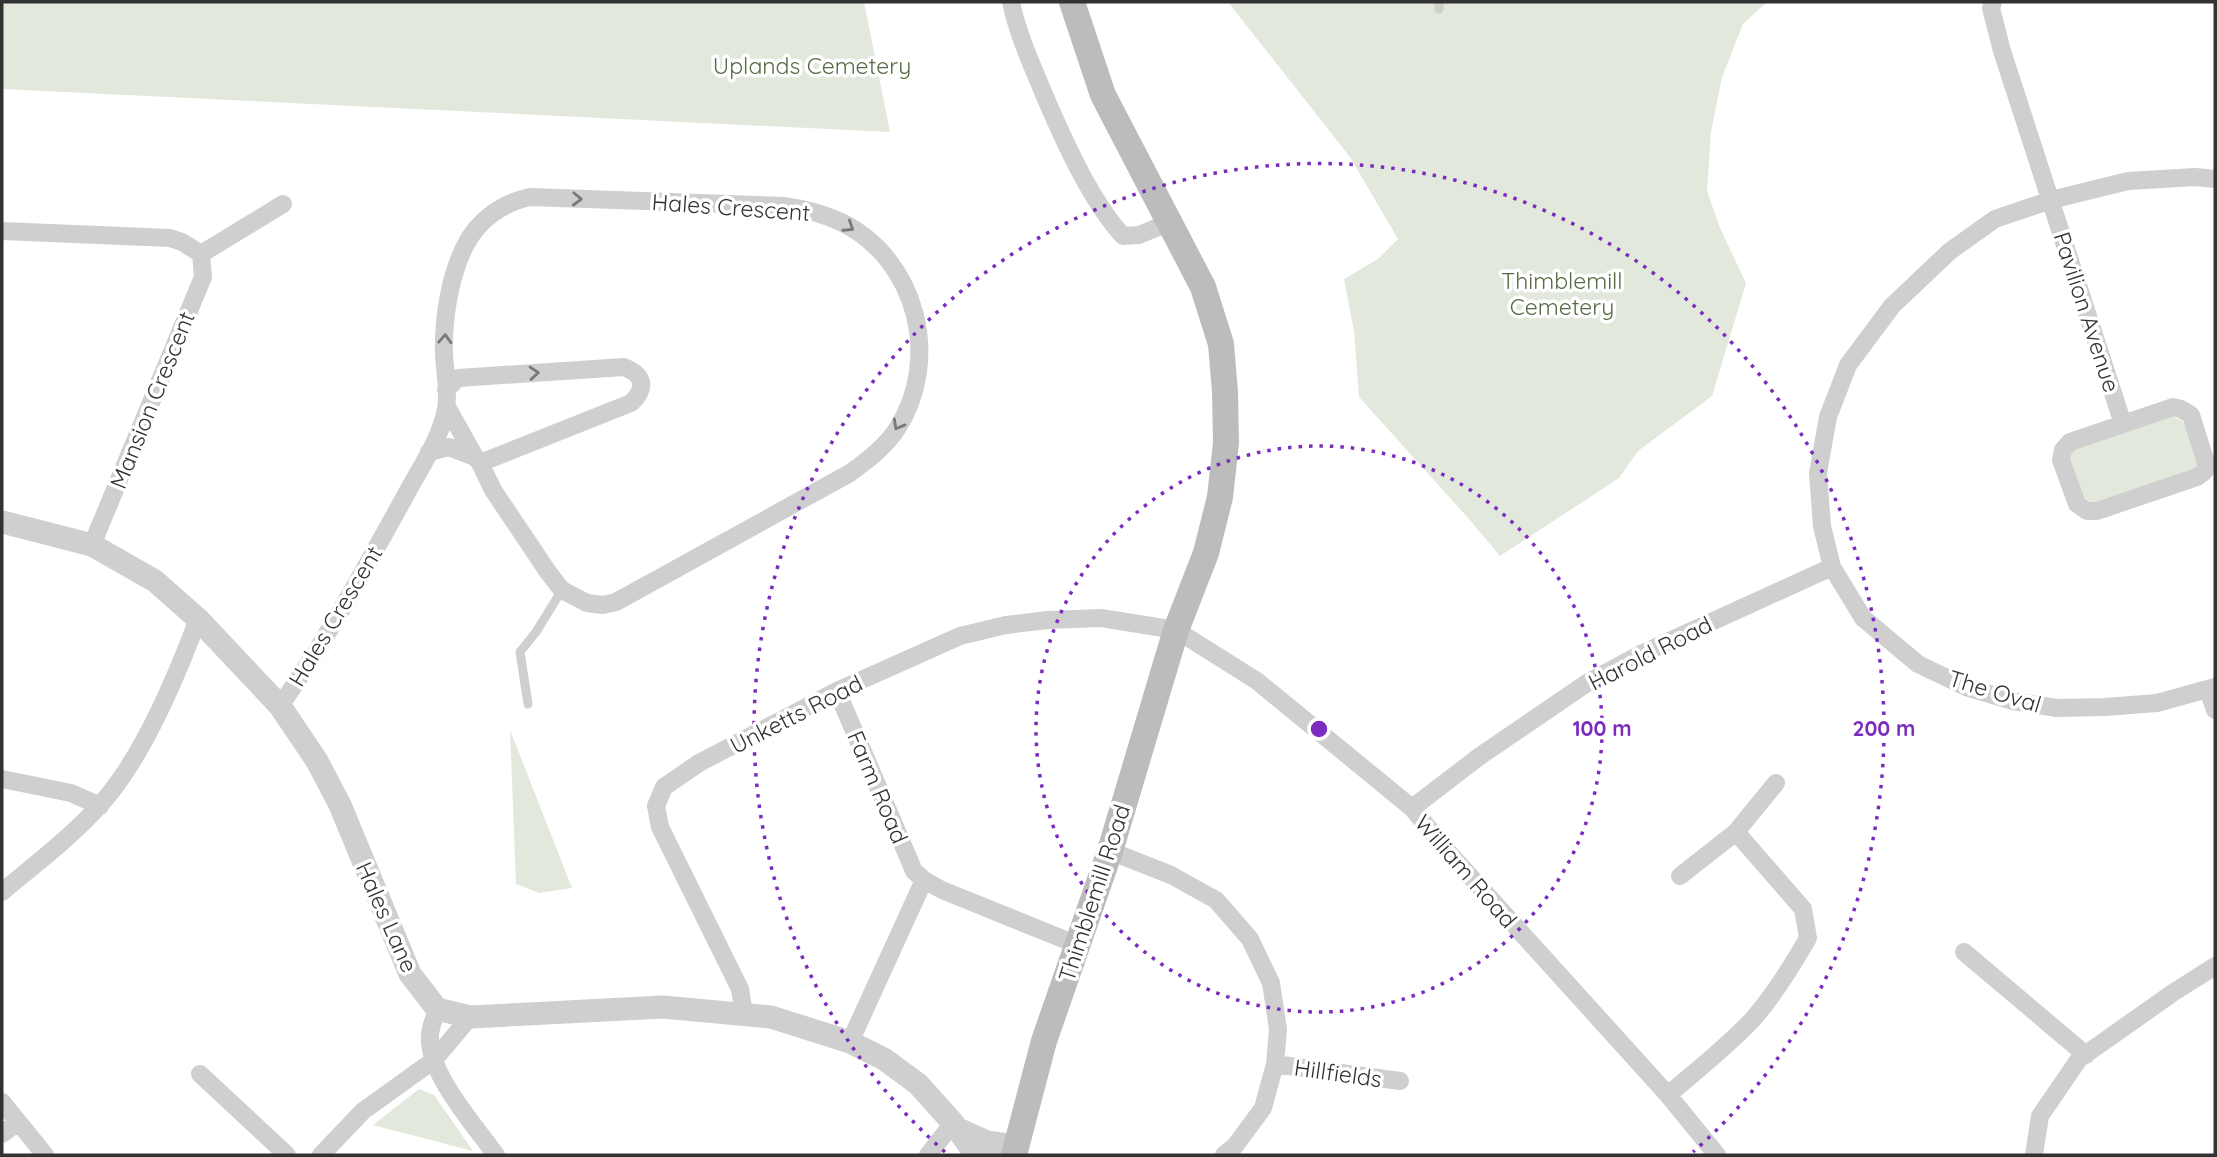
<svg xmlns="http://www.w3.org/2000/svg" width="2217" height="1157" font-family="Quicksand,sans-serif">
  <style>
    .green { fill: #e3e8dc }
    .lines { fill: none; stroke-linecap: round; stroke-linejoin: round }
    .service { stroke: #cfcfcf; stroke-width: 9 }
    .minor { stroke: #cfcfcf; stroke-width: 18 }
    .tertiary { stroke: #cfcfcf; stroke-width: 23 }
    .secondary { stroke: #bcbcbc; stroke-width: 26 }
    .oneway { stroke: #797979 }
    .ring { fill: none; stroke: #7b2cbf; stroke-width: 3.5; stroke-dasharray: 3.5 7 }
    .labels { text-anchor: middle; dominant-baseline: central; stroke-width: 7; stroke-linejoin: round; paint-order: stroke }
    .park-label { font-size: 23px; fill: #586a43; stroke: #fff }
    .street-label { font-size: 23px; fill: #323232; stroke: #fff }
    .centre { fill: #7b2cbf; stroke: #fff; stroke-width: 3.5 }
    .ring-label { font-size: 21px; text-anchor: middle; font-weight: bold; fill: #7b2cbf; stroke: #fff; stroke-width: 7; stroke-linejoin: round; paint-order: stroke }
  </style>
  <rect width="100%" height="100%" fill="#fff"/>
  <!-- green -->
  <path class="green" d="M2,2H864L890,132L2,89Z
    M1228,2H1767L1743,24L1722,77L1711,132L1707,191L1720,228L1746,283L1712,396L1638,451L1619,478L1500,556L1469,519L1359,397L1354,331L1344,279L1378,259L1398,239L1350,157Z
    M2170,416C2194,421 2194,443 2198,464L2193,471L2097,504C2073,497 2070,476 2070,455L2079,445Z
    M510,730L572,888L539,893L516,884Z
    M419,1089L434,1095L473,1151L373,1125Z"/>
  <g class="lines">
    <!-- service -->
    <path class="service" d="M1439,2V9
      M528,704L520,652L536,632L562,590"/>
    <!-- minor -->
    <path class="minor" d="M1011,2C1018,36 1033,67 1046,99C1065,143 1091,201 1123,236L1139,235L1168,223
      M1993,2L1991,8L2002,51L2123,424
      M2215,179L2195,177L2128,181L2051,200L1995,219L1950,251L1892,306L1848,365L1828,417L1818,473L1822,526L1832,567L1863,618L1918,664L1966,687L2013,701L2057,708L2105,707L2157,703L2215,687
      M2,231L170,238L182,242L201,254L203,277L92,545
      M201,254L283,204
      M446,390L458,378L624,367C644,375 647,388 631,403L480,463
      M447,407L475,457
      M2173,407L2181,409L2191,415L2206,463L2205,471L2197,477L2097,511H2087L2077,504L2061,460L2063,450L2070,442Z
      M2208,690L2215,710
      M837,691L914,871L924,880L942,890L1078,945
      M280,706C326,641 364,570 403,500C418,471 440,441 446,409C449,392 445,372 444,355C443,320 449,278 465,246C478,220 502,203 530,197L784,206C805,209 822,213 841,222C917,259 942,359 897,429C885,447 868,460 850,473L616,602L603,605L587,603L562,590L548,572L493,490L480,463L475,457L449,447L429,452
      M2,779L71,793L100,806
      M1412,808L1480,756L1587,683L1641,654L1832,567
      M1110,851L1171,875L1216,900L1250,939L1271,983L1278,1029L1275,1064L1263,1108L1235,1146L1224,1155
      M1680,876L1736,832L1776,783
      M2,892C34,865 69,839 98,807C141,762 176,678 198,619
      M1964,952L2086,1055
      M437,1009C435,1017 430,1027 430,1036C427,1072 475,1126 496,1155
      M744,1014L740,989L660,827L656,806L664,787L699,763L837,691L960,636L1006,625L1048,620L1101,618L1176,630L1257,681L1412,808L1450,854L1668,1095L1717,1155
      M850,1042L924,880
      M1275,1064L1400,1081
      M200,1074L287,1155
      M1668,1095C1697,1070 1727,1047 1753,1019C1774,995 1792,966 1808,938L1803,909L1736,832
      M2,1102L45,1155
      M2,1134L18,1122
      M321,1155L363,1111L434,1060L470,1017
      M928,1155L953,1123
      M2034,1155L2040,1116L2079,1059L2174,992L2215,966"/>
    <!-- tertiary -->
    <path class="tertiary" d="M2,522L92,545L155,581L198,619L280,706L317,761L340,805L410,974L437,1009L470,1017L663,1007L771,1017L850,1042L884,1059L918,1084L953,1123L976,1155
      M958,1129L987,1142L1015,1146"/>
    <!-- secondary -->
    <path class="secondary" d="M1014,1155L1044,1041L1110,851L1176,630L1206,553L1220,497L1226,443L1225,392L1221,344L1203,287L1103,95L1072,2"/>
  </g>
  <!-- one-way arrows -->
  <defs><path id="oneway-chevron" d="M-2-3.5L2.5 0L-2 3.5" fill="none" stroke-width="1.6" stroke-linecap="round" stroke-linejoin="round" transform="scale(1.75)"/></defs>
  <g class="oneway">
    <use href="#oneway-chevron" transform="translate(577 199) rotate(2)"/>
    <use href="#oneway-chevron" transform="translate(849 227) rotate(33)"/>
    <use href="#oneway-chevron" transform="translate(445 339) rotate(-87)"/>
    <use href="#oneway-chevron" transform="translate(534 373) rotate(-4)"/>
    <use href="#oneway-chevron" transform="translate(898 425) rotate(119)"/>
  </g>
  <!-- distance rings -->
  <g class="ring">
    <circle cx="1319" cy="729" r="283"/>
    <path d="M945 1152A565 565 0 1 1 1693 1152"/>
  </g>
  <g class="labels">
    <!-- park labels -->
    <g class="park-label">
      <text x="812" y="65">Uplands Cemetery</text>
      <text x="1562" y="280">Thimblemill<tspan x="1562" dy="26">Cemetery</tspan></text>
    </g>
    <!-- street labels -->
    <g class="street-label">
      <text transform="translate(731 207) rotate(4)">Hales Crescent</text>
      <text transform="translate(2087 312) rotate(72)">Pavilion Avenue</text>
      <text transform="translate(152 400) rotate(-68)">Mansion Crescent</text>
      <text transform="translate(335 616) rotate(-59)">Hales Crescent</text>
      <text transform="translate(1650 653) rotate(-27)">Harold Road</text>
      <text transform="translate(1995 691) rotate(17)">The Oval</text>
      <text transform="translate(796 714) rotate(-27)">Unketts Road</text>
      <text transform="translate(878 787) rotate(67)">Farm Road</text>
      <text transform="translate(1466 871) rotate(49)">William Road</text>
      <text transform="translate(1094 893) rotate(-72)">Thimblemill Road</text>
      <text transform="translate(387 917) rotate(66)">Hales Lane</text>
      <text transform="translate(1338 1073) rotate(8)">Hillfields</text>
    </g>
  </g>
  <circle cx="1319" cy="729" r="10" class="centre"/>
  <g class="ring-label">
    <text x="1602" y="736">100 m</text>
    <text x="1884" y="736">200 m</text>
  </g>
  <!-- border -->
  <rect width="2217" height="1157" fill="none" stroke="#323232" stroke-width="7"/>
</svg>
